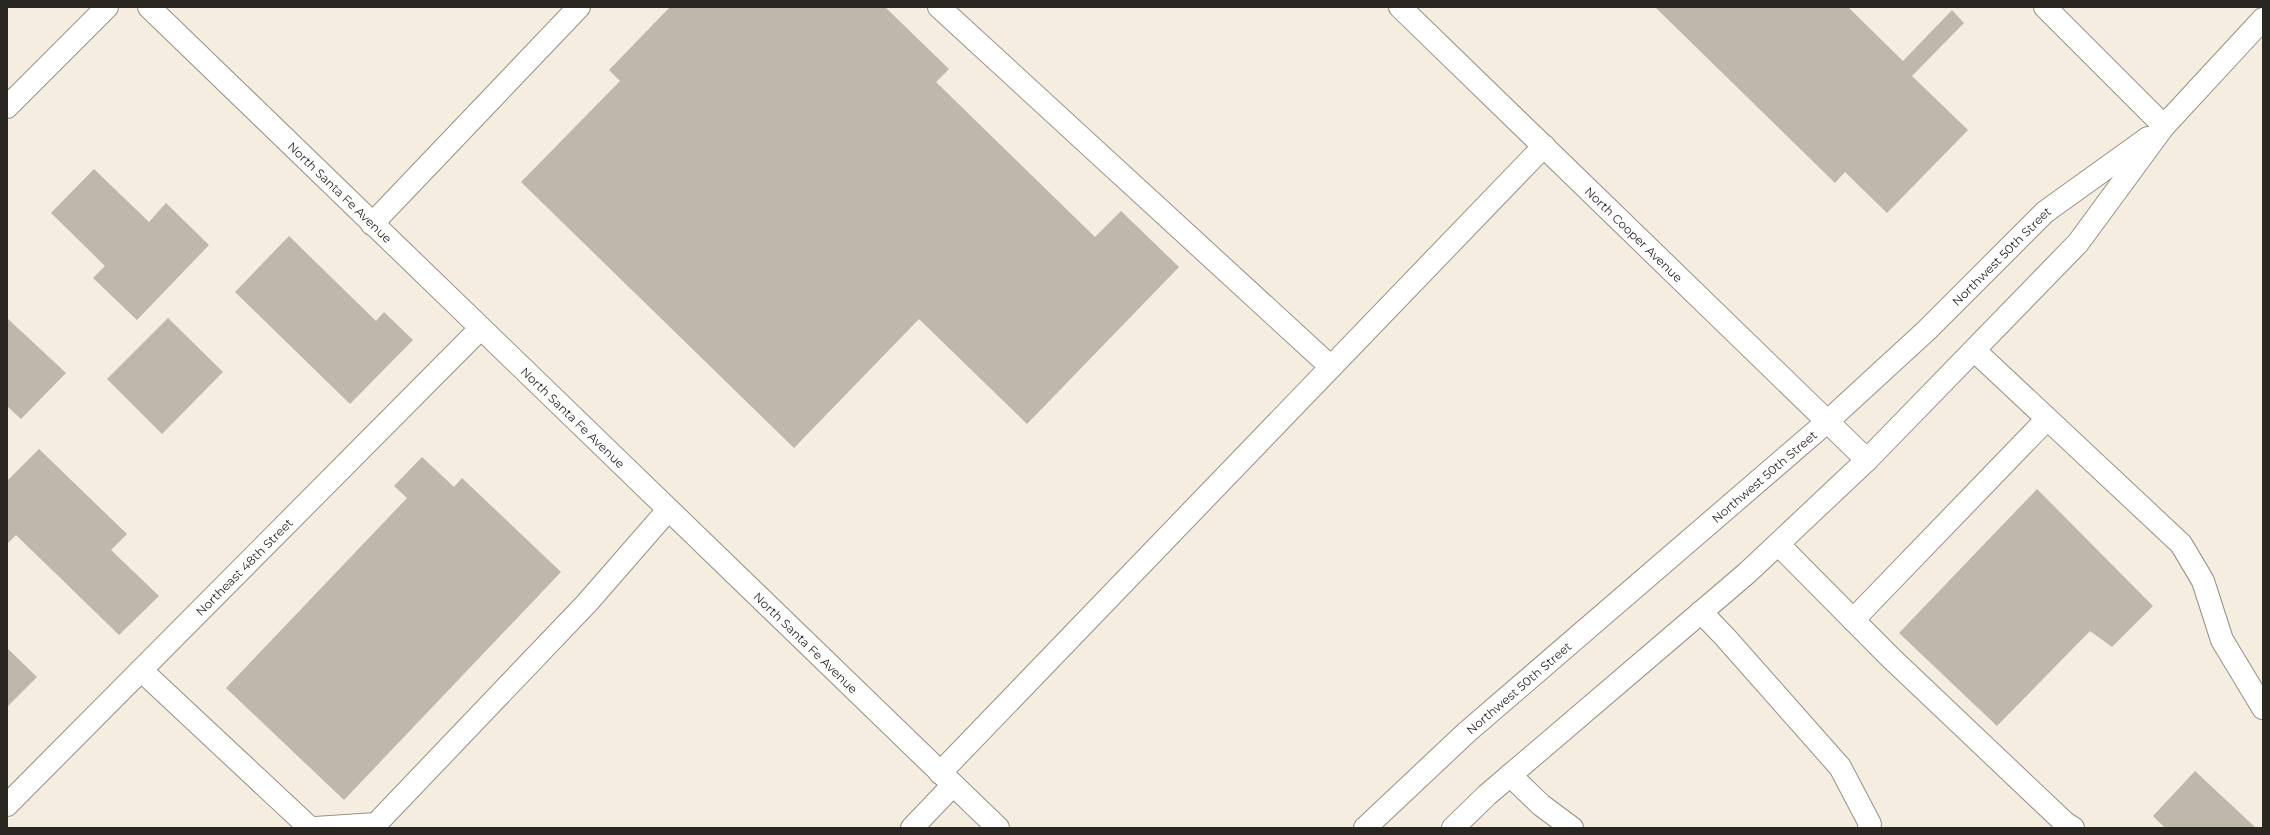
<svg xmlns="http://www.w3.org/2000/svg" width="2270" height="835" font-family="Montserrat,sans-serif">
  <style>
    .building { fill: #bfb7aa }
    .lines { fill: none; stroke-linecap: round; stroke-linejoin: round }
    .minor-casing { stroke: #979084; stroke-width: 24 }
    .major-casing { stroke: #979084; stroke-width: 24 }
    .minor { stroke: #fff; stroke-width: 22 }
    .major { stroke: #fff; stroke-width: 22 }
    .labels { text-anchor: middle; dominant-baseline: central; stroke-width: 3; stroke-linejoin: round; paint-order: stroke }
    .street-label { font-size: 12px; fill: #2a2722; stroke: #fff }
  </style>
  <rect width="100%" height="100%" fill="#f5ede0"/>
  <!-- building -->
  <path class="building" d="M670,7H885L949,69L936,82L1095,237L1121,211L1179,267L1027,424L919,319L794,448L521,182L620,81L609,70Z
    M1655,7H1848L1903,61L1952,10L1964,23L1912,76L1968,130L1887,213L1845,172L1835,183Z
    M94,169L149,222L166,203L209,245L137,320L93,278L105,266L51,213Z
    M289,236L376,321L384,312L413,340L350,404L235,292Z
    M7,318L66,373L21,419L7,406Z
    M168,318L223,372L162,434L107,379Z
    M39,449L127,534L111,550L159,596L119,635L16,535L7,544V481Z
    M422,457L454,487L462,478L561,572L344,800L226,688L407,498L394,486Z
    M2037,489L2153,606L2112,647L2090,631L1997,726L1899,633Z
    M7,648L37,677L7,707Z
    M2195,771L2256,828H2165L2153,816Z"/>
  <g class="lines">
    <!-- minor casing -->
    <g class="minor-casing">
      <g id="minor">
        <path d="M939,7L1331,367"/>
        <path id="s1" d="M1400,7L1867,460"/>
        <path d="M2045,7L2164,126"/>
        <path d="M7,107L107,7"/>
        <path d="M372,224L579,7"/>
        <path d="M1975,351L2181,544L2203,581L2222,640L2263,708"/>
        <path d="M1778,544L1890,657L2065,823L2073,828"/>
        <path d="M1701,612L1725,637L1840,767L1870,824L1869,828"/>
        <path d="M1853,620L2047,419"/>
        <path d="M141,670L310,828"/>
        <path d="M940,773L1544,146"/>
        <path d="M1510,775L1541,805L1572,828"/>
        <path id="s2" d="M7,805L480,329"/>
        <path d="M315,828L376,824L587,603L668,510"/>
        <path d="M912,828L953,785"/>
      </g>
    </g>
    <!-- major casing -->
    <g class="major-casing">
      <g id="major">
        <path id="s3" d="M149,7L998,828"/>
        <path id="s4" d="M1365,828L1467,732L1828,421L1927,330L2045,212L2148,138"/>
        <path d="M1453,828L1487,795L1747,573L1867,460L2078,243L2164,126L2263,19"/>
      </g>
    </g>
    <!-- minor -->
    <use href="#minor" class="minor"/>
    <!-- major -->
    <use href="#major" class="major"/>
  </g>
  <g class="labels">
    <!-- street labels -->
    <g class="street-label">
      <text stroke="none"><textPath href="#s3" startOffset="266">North Santa Fe Avenue</textPath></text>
      <text stroke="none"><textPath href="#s1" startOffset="326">North Cooper Avenue</textPath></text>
      <text stroke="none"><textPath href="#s4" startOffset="856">Northwest 50th Street</textPath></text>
      <text stroke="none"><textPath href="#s3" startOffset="590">North Santa Fe Avenue</textPath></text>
      <text stroke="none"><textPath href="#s4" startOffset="532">Northwest 50th Street</textPath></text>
      <text stroke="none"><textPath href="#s2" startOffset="336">Northeast 48th Street</textPath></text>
      <text stroke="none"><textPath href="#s3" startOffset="914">North Santa Fe Avenue</textPath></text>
      <text stroke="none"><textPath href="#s4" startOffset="208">Northwest 50th Street</textPath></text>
    </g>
  </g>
  <!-- border -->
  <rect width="2270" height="835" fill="none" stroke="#2a2722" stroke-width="16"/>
</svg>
